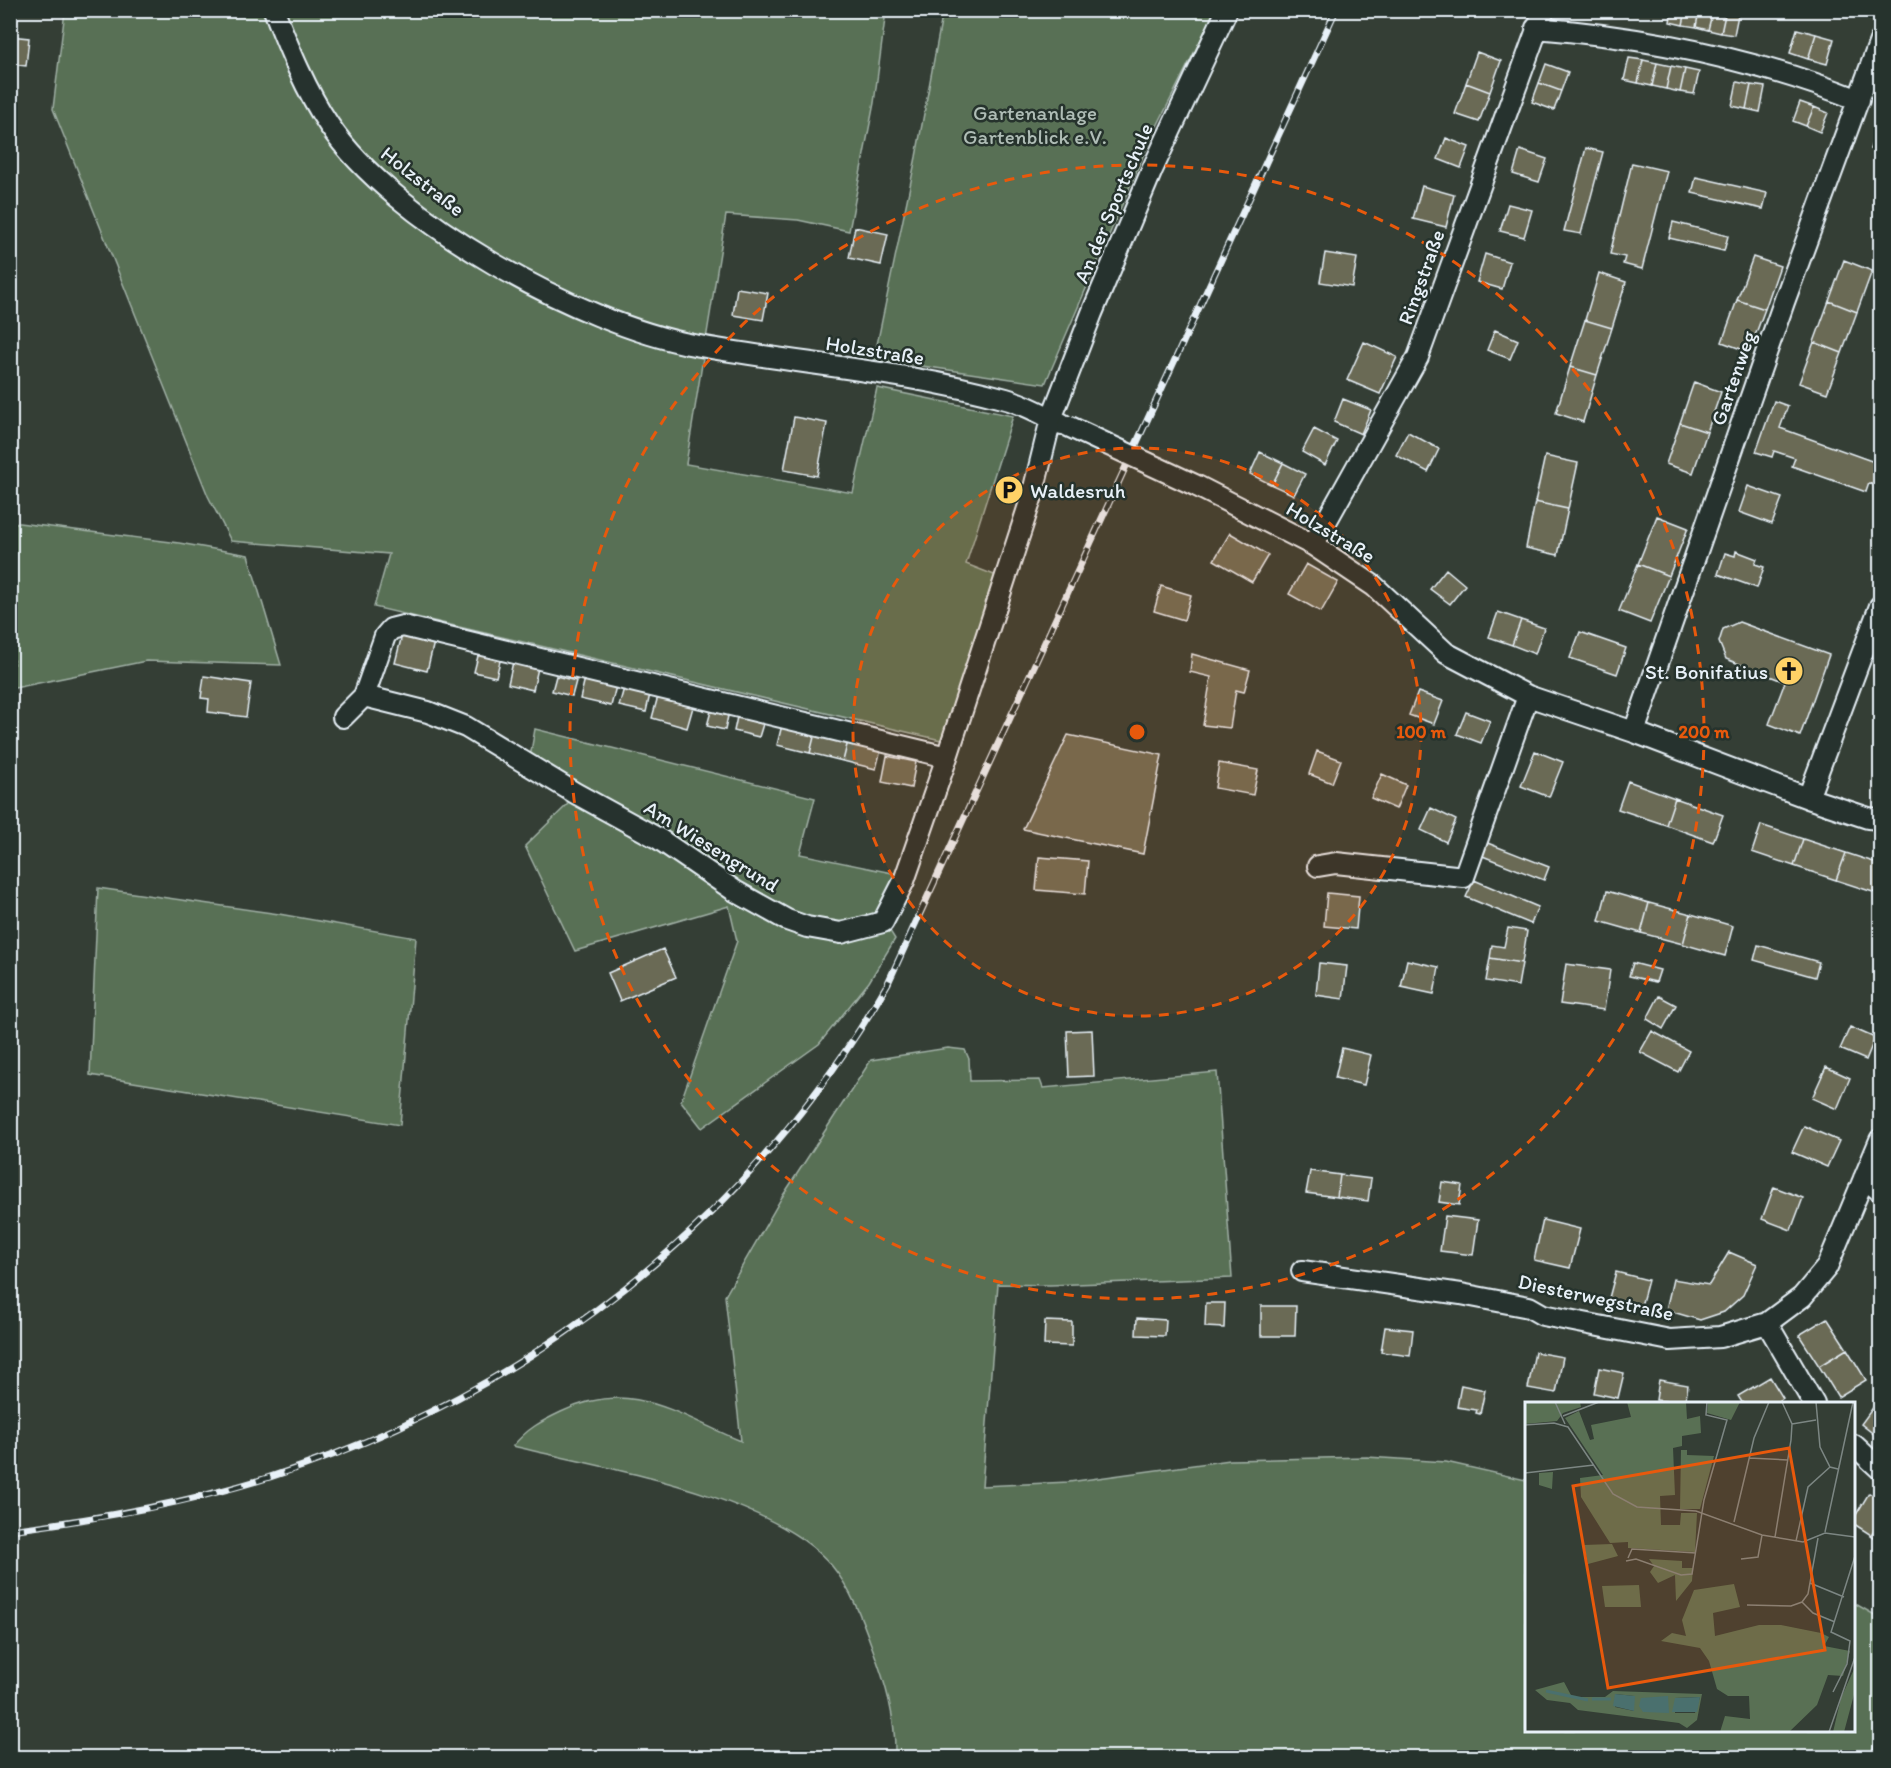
<svg xmlns="http://www.w3.org/2000/svg" width="1891" height="1768" font-family="Itim,sans-serif">
  <style>
    .green { fill: #597054; stroke: #a0b0a6; stroke-width: 1.5 }
    .building { fill: #6b6a55; stroke: #e8f1f8; stroke-width: 1.5 }
    .lines { fill: none; stroke-linecap: round; stroke-linejoin: round }
    .minor-casing { stroke: #e8f1f8; stroke-width: 24 }
    .minor { stroke: #26332d; stroke-width: 20 }
    .rail-casing { stroke: #e8f1f8; stroke-width: 7 }
    .rail { stroke: #26332d; stroke-width: 4.5; stroke-dasharray: 14; stroke-linecap: butt }
    .minor-bridge-casing { stroke: #e8f1f8; stroke-width: 24; stroke-linecap: butt }
    .minor-bridge { stroke: #26332d; stroke-width: 20 }
    .ring { fill: none; stroke: #e8590c; stroke-width: 3; stroke-dasharray: 10 8 }
    .labels { text-anchor: middle; dominant-baseline: central; stroke-width: 5; stroke-linejoin: round; paint-order: stroke }
    .park-label { font-size: 21px; fill: #afbdb6; stroke: #26332d }
    .street-label { font-size: 21px; fill: #e8f1f8; stroke: #26332d }
    .poi-label { font-size: 21px; fill: #e8f1f8; stroke: #26332d; text-anchor: start }
    .inset-river { fill: none; stroke: #4a706e; stroke-width: 3 }
    .inset-road { fill: none; stroke: #7c8683; stroke-width: 1.5 }
    .view { fill: #e8590c; fill-opacity: 0.15; stroke: #e8590c; stroke-width: 3 }
    .inset-edge { fill: none; stroke: #e8f1f8; stroke-width: 3 }
    .centre { fill: #e8590c; stroke: #26332d; stroke-width: 3 }
    .ring-label { font-size: 18px; text-anchor: middle; font-weight: bold; fill: #e8590c; stroke: #26332d; stroke-width: 5; stroke-linejoin: round; paint-order: stroke }
  </style>
  <rect width="100%" height="100%" fill="#343e35"/>
  <filter id="ink" filterUnits="userSpaceOnUse"><feTurbulence type="fractalNoise" baseFrequency=".0167" numOctaves="2"/><feDisplacementMap in="SourceGraphic" scale="12" xChannelSelector="R" yChannelSelector="G"/><feConvolveMatrix kernelMatrix="1 2 1 2 8 2 1 2 1" color-interpolation-filters="sRGB"/></filter>
  <g filter="url(#ink)">
    <!-- green -->
    <path class="green" d="M65,11H886L874,103L849,231L798,220L726,215L686,464L853,493L877,388L1013,416L966,564L1002,578L941,740L374,607L389,554L231,541L208,496L53,109Z
      M943,11H1215L1149,142L1045,384L874,359L916,157Z
      M11,522L179,543L248,555L281,665L146,661L14,688Z
      M535,729L815,798L800,854L897,874L878,912L895,939L869,982L819,1044L702,1128L681,1101L737,941L729,906L575,951L525,846L568,804L530,757Z
      M98,888L279,914L416,938L400,1125L90,1075Z
      M948,1048L965,1050L969,1059L970,1081L1040,1080L1043,1088L1217,1072L1232,1278L1050,1285L998,1284L982,1486L1069,1482L1230,1460L1367,1457L1446,1462L1526,1480V1730H1854V1603L1880,1618V1757H895C896,1718 886,1684 872,1647C862,1619 851,1589 832,1566C772,1494 602,1468 513,1446C528,1428 540,1422 561,1412C632,1377 677,1415 741,1441L725,1296L782,1197L871,1060Z"/>
    <!-- building -->
    <path class="building" d="M1672,10H1686L1683,25L1670,22Z
      M1686,10H1699L1696,27L1683,25Z
      M1699,10H1713L1708,30L1696,27Z
      M1713,10H1726L1721,33L1708,30Z
      M1726,10H1739L1734,35L1721,33Z
      M1797,29L1816,34L1808,59L1790,53Z
      M1816,34L1834,39L1827,64L1808,59Z
      M10,36L29,38L26,66L10,64Z
      M1477,52L1501,61L1490,92L1466,83Z
      M1629,58L1643,60L1638,83L1624,80Z
      M1643,60L1657,63L1652,86L1638,83Z
      M1657,63L1671,66L1666,89L1652,86Z
      M1546,64L1568,72L1561,91L1539,83Z
      M1671,66L1685,69L1680,92L1666,89Z
      M1685,69L1699,72L1694,94L1680,92Z
      M1737,82L1751,85L1746,109L1732,106Z
      M1466,83L1490,92L1479,122L1455,114Z
      M1539,83L1561,91L1554,110L1532,102Z
      M1751,85L1765,87L1760,112L1746,109Z
      M1800,102L1814,107L1806,126L1793,121Z
      M1814,107L1828,113L1820,132L1806,126Z
      M1877,129L1880,130V153L1870,149Z
      M1446,138L1469,147L1461,168L1438,159Z
      M1586,148L1603,152L1581,234L1564,231Z
      M1520,150L1547,159L1539,182L1513,174Z
      M1632,163L1667,171L1642,269L1623,264L1625,257L1610,254Z
      M1696,177L1767,193L1763,209L1692,193Z
      M1422,186L1454,195L1446,227L1413,219Z
      M1508,204L1532,210L1524,237L1500,231Z
      M1673,222L1728,236L1724,251L1669,238Z
      M855,227L888,234L881,265L849,258Z
      M1325,253L1357,258L1352,287L1320,282Z
      M1485,254L1510,262L1502,289L1477,282Z
      M1753,257L1780,266L1765,309L1737,300Z
      M1844,260L1872,271L1857,312L1829,301Z
      M1599,273L1626,282L1612,328L1585,320Z
      M737,288L768,293L763,320L733,315Z
      M1737,300L1765,309L1749,352L1722,342Z
      M1829,301L1857,312L1842,353L1814,342Z
      M1585,320L1612,328L1597,375L1570,367Z
      M1495,330L1518,340L1510,359L1487,350Z
      M1364,342L1397,357L1380,394L1347,380Z
      M1814,342L1842,353L1827,393L1799,383Z
      M1570,367L1597,375L1583,422L1556,413Z
      M1694,382L1721,392L1707,432L1680,423Z
      M1343,399L1371,410L1361,434L1334,422Z
      M1774,401L1788,406L1780,428L1880,464V488L1869,483L1866,492L1792,466L1795,458L1774,451L1772,457L1756,452Z
      M794,417L827,423L817,476L784,470Z
      M1680,423L1707,432L1693,473L1666,464Z
      M1314,429L1337,441L1325,465L1302,452Z
      M1408,432L1439,449L1428,472L1396,455Z
      M1260,452L1283,463L1272,485L1250,474Z
      M1545,456L1578,463L1568,509L1535,502Z
      M1283,463L1305,474L1294,495L1272,485Z
      M1748,486L1782,498L1772,524L1739,512Z
      M1535,502L1568,509L1558,555L1526,548Z
      M1657,516L1688,528L1669,576L1638,564Z
      M1230,533L1268,555L1252,582L1214,560Z
      M1736,551L1757,559L1755,564L1764,567L1757,588L1718,574L1725,553L1735,556Z
      M1306,564L1338,582L1321,612L1289,594Z
      M1638,564L1669,576L1650,623L1619,611Z
      M1446,569L1465,585L1450,604L1430,589Z
      M1161,586L1191,595L1184,620L1154,611Z
      M1498,612L1521,620L1512,645L1489,637Z
      M1521,620L1544,628L1535,654L1512,645Z
      M1739,622L1829,655L1800,736L1769,724L1785,682L1726,659L1719,642L1723,629Z
      M1580,632L1626,648L1617,674L1570,658Z
      M402,635L434,642L427,671L395,663Z
      M479,652L501,657L496,677L474,672Z
      M1192,654L1250,670L1244,692L1236,690L1230,728L1203,725L1211,677L1190,672Z
      M513,662L538,668L533,690L508,684Z
      M204,676L251,683L246,717L208,712L209,699L201,698Z
      M556,676L576,681L572,696L552,691Z
      M585,678L616,686L611,706L580,699Z
      M624,688L650,694L646,712L619,706Z
      M1418,692L1443,701L1434,724L1409,715Z
      M658,696L693,707L687,728L652,718Z
      M711,711L728,716L725,730L707,726Z
      M1466,712L1490,721L1481,743L1457,734Z
      M737,717L763,724L759,737L734,731Z
      M782,725L815,733L810,753L777,745Z
      M815,733L848,741L843,761L810,753Z
      M1068,735L1162,755L1143,854L1023,829Z
      M848,741L881,749L876,769L843,761Z
      M1317,751L1341,760L1332,783L1309,774Z
      M1535,751L1563,762L1549,797L1521,786Z
      M887,756L916,762L911,788L882,782Z
      M1219,763L1258,770L1253,795L1215,788Z
      M1382,774L1406,785L1396,809L1371,798Z
      M1628,781L1675,798L1666,825L1618,809Z
      M1675,798L1723,815L1713,842L1666,825Z
      M1431,808L1456,820L1446,842L1421,830Z
      M1761,825L1803,839L1794,866L1752,852Z
      M1803,839L1846,853L1836,880L1794,866Z
      M1485,842L1549,867L1544,880L1480,855Z
      M1846,853L1880,864L1879,894L1836,880Z
      M1039,857L1088,861L1085,894L1036,890Z
      M1474,880L1538,907L1531,924L1466,897Z
      M1607,891L1649,903L1641,933L1599,921Z
      M1327,893L1359,896L1356,929L1324,926Z
      M1649,903L1691,914L1683,944L1641,933Z
      M1691,914L1733,926L1725,956L1683,944Z
      M1508,928L1527,931L1522,963L1490,958L1492,945L1504,947Z
      M1758,945L1819,962L1815,977L1754,960Z
      M663,949L676,977L620,1001L608,973Z
      M1490,958L1522,963L1518,986L1486,981Z
      M1407,960L1439,967L1434,994L1401,987Z
      M1319,963L1347,966L1343,999L1316,995Z
      M1633,963L1660,970L1656,982L1629,976Z
      M1566,964L1610,970L1604,1010L1560,1004Z
      M1659,996L1676,1005L1663,1029L1647,1019Z
      M1850,1027L1875,1038L1866,1060L1840,1049Z
      M1092,1030L1094,1076L1069,1077L1067,1031Z
      M1652,1031L1689,1051L1678,1072L1640,1052Z
      M1342,1048L1371,1055L1364,1085L1335,1078Z
      M1826,1067L1850,1078L1837,1109L1812,1098Z
      M1804,1126L1839,1141L1827,1167L1792,1152Z
      M1310,1171L1340,1175L1337,1197L1306,1193Z
      M1340,1175L1371,1179L1368,1201L1337,1197Z
      M1442,1182L1462,1185L1459,1205L1439,1202Z
      M1774,1187L1803,1198L1791,1230L1762,1219Z
      M1445,1216L1478,1220L1473,1255L1440,1251Z
      M1543,1220L1580,1229L1570,1268L1534,1260Z
      M1880,1240V1259L1872,1253Z
      M1729,1252L1757,1264L1743,1295L1724,1312L1700,1320L1666,1310L1673,1279L1709,1285Z
      M1616,1272L1648,1280L1641,1306L1609,1298Z
      M1206,1303H1225L1224,1328L1205,1327Z
      M1261,1306H1296L1295,1336H1261Z
      M1137,1318L1166,1320L1165,1336L1136,1335Z
      M1827,1318L1847,1349L1819,1366L1799,1335Z
      M1045,1321L1072,1322V1346L1044,1345Z
      M1385,1327L1413,1330L1410,1356L1381,1352Z
      M1847,1349L1866,1380L1838,1397L1819,1366Z
      M1535,1352L1563,1357L1556,1393L1528,1388Z
      M1599,1368L1624,1373L1618,1398L1594,1393Z
      M1770,1377L1783,1398L1775,1404H1743L1738,1396Z
      M1659,1380L1688,1385L1685,1404L1656,1400Z
      M1461,1385L1485,1390L1480,1414L1476,1413L1477,1410L1457,1407Z
      M1880,1398V1439L1861,1424Z
      M1869,1493L1880,1500V1520L1871,1535L1854,1524V1518Z
      M1880,1520V1541L1871,1535Z
      M1878,1736L1880,1737V1758L1871,1754Z"/>
    <g class="lines">
      <!-- minor casing -->
      <g class="minor-casing">
        <path id="minor" d="M274,10C289,49 306,91 329,125C393,221 582,325 694,345C798,364 905,371 1006,399C1025,404 1044,415 1062,424
          M1536,28C1647,37 1755,59 1859,100
          M1197,486L1313,545L1374,586L1446,653L1528,696L1634,732L1808,798L1868,818L1880,819
          M1313,545L1418,357L1544,10
          M364,696L385,636L391,629L403,626L947,757
          M343,717L364,696L428,712L466,727L575,793L659,839L735,891L787,920L807,927L841,933L883,922L904,881L947,757L1032,496L1051,419L1092,313L1152,170L1227,10
          M1634,732L1784,302L1880,41
          M1808,798L1880,606
          M1318,866L1336,863L1464,877L1528,696
          M1864,1178L1880,1191
          M1302,1271L1461,1294L1529,1307L1543,1315L1670,1340L1720,1337L1767,1323L1802,1297L1827,1267L1880,1140
          M1767,1323L1814,1404
          M1854,1445L1880,1469"/>
      </g>
      <!-- minor -->
      <use href="#minor" class="minor"/>
      <!-- rail casing -->
      <g class="rail-casing">
        <path id="rail" d="M10,1530C98,1519 185,1504 270,1477C530,1394 752,1220 888,983L1336,10"/>
      </g>
      <!-- rail -->
      <use href="#rail" class="rail"/>
      <!-- minor-bridge casing -->
      <g class="minor-bridge-casing">
        <path id="minor-bridge" d="M1068,426L1197,486"/>
      </g>
      <!-- minor-bridge -->
      <use href="#minor-bridge" class="minor-bridge"/>
    </g>
  </g>
  <!-- distance rings -->
  <circle cx="1137" cy="732" r="284" fill="#e8590c" fill-opacity=".12"/>
  <g class="ring">
    <circle cx="1137" cy="732" r="284"/>
    <circle cx="1137" cy="732" r="567"/>
  </g>
  <!-- icons -->
  <defs>
    <g id="parking-disc" transform="scale(1.5)"><circle r="9.5" fill="#ffd166" stroke="#26332d"/><path d="M-3.5-5.5H1a3.5 3.5 0 0 1 0 7H-1V5.5H-3.5ZM-1-3.4V-.6H.8a1.4 1.4 0 0 0 0-2.8Z" fill="#111"/></g>
    <g id="church-disc" transform="scale(1.5)"><circle r="9.5" fill="#ffd166" stroke="#26332d"/><path d="M-1.2-6h2.4v3.5h3.3v2.4h-3.3V6h-2.4V-.1h-3.3v-2.4h3.3Z" fill="#111"/></g>
  </defs>
  <g fill-rule="evenodd">
    <use href="#parking-disc" x="1009" y="490"/>
    <use href="#church-disc" x="1789" y="671"/>
  </g>
  <g class="labels">
    <!-- park labels -->
    <g class="park-label">
      <text x="1035" y="112">Gartenanlage<tspan x="1035" dy="24">Gartenblick e.V.</tspan></text>
    </g>
    <!-- street labels -->
    <g class="street-label">
      <text transform="translate(423 181) rotate(38)">Holzstraße</text>
      <text transform="translate(1113 203) rotate(-67)">An der Sportschule</text>
      <text transform="translate(1421 277) rotate(-70)">Ringstraße</text>
      <text transform="translate(875 350) rotate(9)">Holzstraße</text>
      <text transform="translate(1733 378) rotate(-71)">Gartenweg</text>
      <text transform="translate(1331 532) rotate(31)">Holzstraße</text>
      <text transform="translate(712 846) rotate(32)">Am Wiesengrund</text>
      <text transform="translate(1596 1297) rotate(12)">Diesterwegstraße</text>
    </g>
    <!-- poi labels -->
    <g class="poi-label">
      <text x="1030" y="490">Waldesruh</text>
      <text x="1768" y="671" text-anchor="end">St. Bonifatius</text>
    </g>
  </g>
  <!-- overview -->
  <g transform="translate(1525 1402)">
    <rect width="330" height="330" fill="#343e35"/>
    <path d="M0,0H55L56,5L38,11L32,19L0,22ZM102,0H161L162,17L175,14L176,31L157,34V44L148,46L150,93L135,94L136,123H155L156,111H172L170,150L103,146V140L85,141L56,95L55,76L78,73L40,16L54,9L65,38L69,37L66,23L106,15ZM183,0H215L206,18L182,11ZM156,48H162V53L189,54L175,107H155ZM28,70L27,87L14,83V71ZM87,142L93,154L63,162L59,143ZM124,157L157,159V166H168L167,179L151,199L150,173L133,181L125,170L129,164ZM209,182L215,205L188,211L190,234L234,223H256L296,231L304,235L299,244L325,249L318,274L303,273L292,303L264,330H195L200,314L225,317L224,294H203L192,287L184,259L175,246L136,239L147,231L161,234L157,218L169,188ZM114,183L116,205H80L77,184ZM330,265V289L319,330H308L316,296ZM39,280L47,295H80L88,289L177,292L172,318L162,326L154,321L53,308L45,301L22,298L10,288ZM90,292L109,294V309L90,305ZM175,295L170,311H150V296Z" fill="#597054" fill-rule="evenodd"/>
    <path d="M90,292L110,294L109,309L88,304ZM143,294L144,311L118,310L114,304L116,296ZM175,295L172,310H147L150,296Z" fill="#4a706e"/>
    <path class="inset-river" d="M21,289L63,298M67,297H86"/>
    <path class="inset-road" d="M30,0L40,22M291,0L295,45L305,65L313,67M38,14L74,0M267,22L291,18M0,23L29,21L43,25L88,92L112,105L171,109L237,133L278,140L300,131L330,135M224,56L263,58M0,71L69,63M209,120L229,36L244,0M300,130L328,0M250,135L266,38L267,22L257,0M271,139L283,85L305,65M103,156L107,147L171,151M216,157L233,155L237,133M101,159L111,157L156,173L167,172L179,98L202,18L181,13L182,0M285,181L319,195M277,200L288,211L310,220M222,203L266,204L277,200L283,192L293,136M308,290L322,262L325,239L306,230L330,154M304,330L330,255"/>
    <path class="view" d="M264,46L300,248L83,286L48,84Z"/>
    <rect width="330" height="330" class="inset-edge"/>
  </g>
  <circle cx="1137" cy="732" r="9" class="centre"/>
  <g class="ring-label">
    <text x="1421" y="738">100 m</text>
    <text x="1704" y="738">200 m</text>
  </g>
  <!-- margin -->
  <rect width="1891" height="1768" fill="none" stroke="#26332d" stroke-width="36"/>
  <rect x="18" y="18" width="1855" height="1732" fill="none" stroke="#e8f1f8" stroke-width="2" filter="url(#ink)"/>
</svg>
